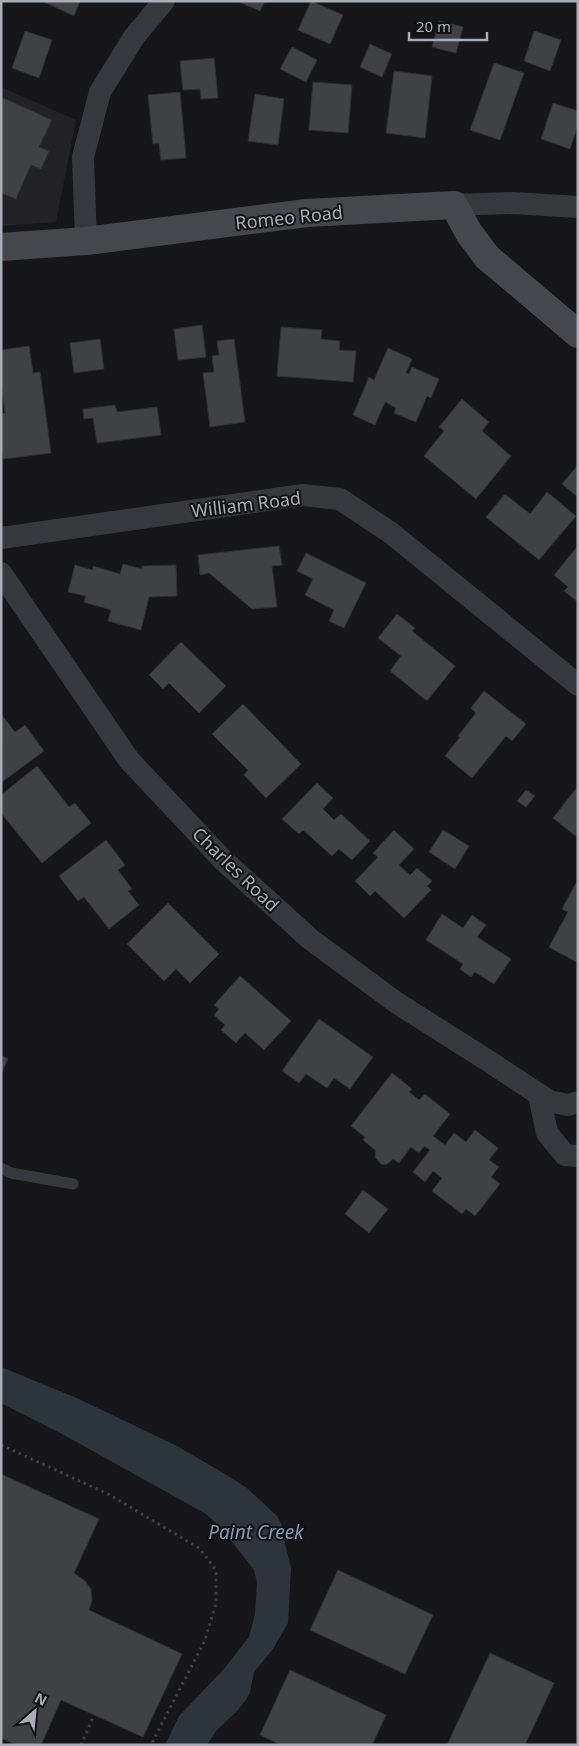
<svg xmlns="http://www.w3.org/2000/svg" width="579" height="1746" font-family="'Noto Sans',sans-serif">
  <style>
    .built { fill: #222225 }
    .water { fill: #2c353c }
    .building { fill: #404145; stroke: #303034 }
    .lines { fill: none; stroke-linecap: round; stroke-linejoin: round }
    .path { stroke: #3d3f44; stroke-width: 3; stroke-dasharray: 2.5 4; stroke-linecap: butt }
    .service { stroke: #37383d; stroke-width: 11 }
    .minor { stroke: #37383d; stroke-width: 22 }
    .secondary { stroke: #45474d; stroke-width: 28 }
    .labels { text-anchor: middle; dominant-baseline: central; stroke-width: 4; stroke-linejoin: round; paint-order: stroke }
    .street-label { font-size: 18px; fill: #a8adb8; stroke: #111113 }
    .water-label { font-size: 19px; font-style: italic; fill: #7f9bb3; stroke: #111113 }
  </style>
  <rect width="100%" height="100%" fill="#161618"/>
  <!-- built -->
  <path class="built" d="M1,87L76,120L56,222L1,226Z"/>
  <!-- water -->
  <path class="water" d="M1,1367L79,1399L177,1446L225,1474L247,1488L277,1516L284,1529L285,1544L291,1568L288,1623L273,1649L254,1672L250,1692L246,1700L238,1710L216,1731L207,1745H165L179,1716L223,1670L249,1637L255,1614L257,1582L254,1570L222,1529L206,1514L64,1435L1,1403Z"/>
  <!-- building -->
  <path class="building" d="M42,1H80L74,16Z
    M237,1H265L260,11Z
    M311,1L343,15L330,44L298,30Z
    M439,21L463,27L456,53L432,47Z
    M25,31L52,40L39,78L12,68Z
    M534,31L561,40L550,71L524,61Z
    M370,44L392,54L382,77L360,67Z
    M292,47L317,60L306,82L280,69Z
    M214,58L218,98L201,99L200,89L183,90L180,61Z
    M494,63L524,73L500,140L470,130Z
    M394,71L432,76L425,138L386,133Z
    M313,82L352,85L348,133L309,130Z
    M180,92L186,158L161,160L159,143L153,144L148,95Z
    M255,94L284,99L278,145L248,141Z
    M1,97L52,120L39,147L49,151L41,169L31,165L16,199L1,193Z
    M553,103L578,111V125L570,149L541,139Z
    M202,325L206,357L178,360L174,329Z
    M281,327L322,330L321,339L340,341L339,350L356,351L353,382L277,376Z
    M100,339L104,369L74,373L70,343Z
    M234,339L245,422L210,427L203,373L214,372L212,356L219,355L217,341Z
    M29,346L33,373L40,372L51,453L3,459L1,445V414L5,413L1,382V350Z
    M388,348L412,359L406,373L409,374L412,367L439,379L431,398L427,396L416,422L394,413L396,408L385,402L375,425L353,415L369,377L374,380Z
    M462,399L489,422L482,431L511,456L476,499L424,456L444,431L439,427Z
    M115,405L117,412L157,407L161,435L97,443L93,418L84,419L83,409Z
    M578,465V497L562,484Z
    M547,492L576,516L539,560L486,517L505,494L530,514Z
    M279,546L282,565L272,566L277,607L252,609L209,573L200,575L198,555Z
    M577,547H578V602L564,591L568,587L554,575Z
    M306,553L366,583L344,628L329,621L334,610L305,595L313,579L297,571Z
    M123,564L142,569V566L176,565L177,596L149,597L141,630L108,621L111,610L84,602L86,596L68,592L75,565L93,570V566L120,574Z
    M397,614L415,628L412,631L455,666L427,701L390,671L401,656L378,638Z
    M181,642L226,686L199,713L169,683L163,689L149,675Z
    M484,691L526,724L512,741L506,736L472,778L445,756L460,737L458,736L476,713L471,708Z
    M243,704L301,764L266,798L244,775L248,770L212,734Z
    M1,714L15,732L25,725L44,751L2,782Z
    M37,766L69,807L75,803L91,823L42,863L1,813V795Z
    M317,783L333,798L323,809L334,820L341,814L370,841L352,860L339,849L332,856L303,830L299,834L282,819Z
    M578,786V838L553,818Z
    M526,790L535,796L526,807L517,801Z
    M394,830L414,849L399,865L410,875L417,868L432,881L427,886L431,890L404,918L375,891L370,896L355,881L378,857L373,853Z
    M443,830L469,846L455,869L429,852Z
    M106,840L125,865L118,870L132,889L128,891L139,905L109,929L84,897L78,901L59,876Z
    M578,879V963L549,947L568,912L562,909Z
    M168,903L219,954L190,983L176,969L164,981L127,944Z
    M442,914L463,928L472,915L486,925L477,937L511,959L494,984L475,972L471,977L460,969L463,964L426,940Z
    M240,976L291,1021L264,1050L245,1033L236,1043L221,1030L225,1025L214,1015L219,1009L214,1005Z
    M319,1019L373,1057L350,1089L334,1078L327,1088L306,1074L299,1083L282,1071Z
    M1,1055L8,1059L1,1074Z
    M392,1073L412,1089L409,1092L419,1100L425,1094L450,1114L433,1136L445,1145L454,1133L466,1142L475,1130L498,1148L489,1160L499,1167L491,1177L500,1184L475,1216L466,1209L462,1214L432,1191L442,1178L433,1171L425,1182L413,1172L430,1150L424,1146L419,1153L411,1147L399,1163L393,1159L386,1165L381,1164L375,1157L376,1151L363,1140L365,1137L351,1126Z
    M363,1190L388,1209L369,1233L345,1214Z
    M1,1474L99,1519L74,1573L85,1581L91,1589L92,1600L89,1610L182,1654L143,1737L61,1700L41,1745H16L1,1738Z
    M338,1570L433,1615L405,1674L310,1630Z
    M490,1653L554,1683L525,1745H447Z
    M290,1670L386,1715L372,1745H281L260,1735Z"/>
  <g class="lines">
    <!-- path -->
    <path class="path" d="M1,1445L110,1495L199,1548L216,1570V1603L205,1640L151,1745
      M81,1745L94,1715"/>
    <!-- service -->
    <path class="service" d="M1,1168L11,1173L73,1184"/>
    <!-- minor -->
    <path class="minor" d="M454,205L513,203L578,207
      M86,241L83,157L100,92L134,37L164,1
      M1,538L303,495L340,499L391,533L578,685
      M1,573L129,760L224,861L310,939L397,1003L490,1062L549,1101L568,1105L578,1102
      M539,1095L547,1133L565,1155L578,1156"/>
    <!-- secondary -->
    <path class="secondary" d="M1,247L86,241L307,213L454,205L469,233L487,257L578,334"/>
  </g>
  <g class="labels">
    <!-- street labels -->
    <g class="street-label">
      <text transform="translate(289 217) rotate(-6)">Romeo Road</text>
      <text transform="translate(246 504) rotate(-7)">William Road</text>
      <text transform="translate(236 869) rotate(44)">Charles Road</text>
    </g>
    <!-- water labels -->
    <g class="water-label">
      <text x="256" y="1532">Paint Creek</text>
    </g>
  </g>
  <!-- border -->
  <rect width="579" height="1746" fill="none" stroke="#a8adb8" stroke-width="5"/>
  <!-- north arrow -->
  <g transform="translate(35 1711) rotate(27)" stroke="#111113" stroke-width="4" paint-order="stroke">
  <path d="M0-4L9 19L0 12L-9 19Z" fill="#a8adb8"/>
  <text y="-8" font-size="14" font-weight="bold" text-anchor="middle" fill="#a8adb8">N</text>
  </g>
  <!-- scale -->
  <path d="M409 32v8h78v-8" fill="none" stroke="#a8adb8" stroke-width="2.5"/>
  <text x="416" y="32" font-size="15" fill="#a8adb8" stroke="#111113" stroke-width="4" paint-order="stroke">20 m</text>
</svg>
